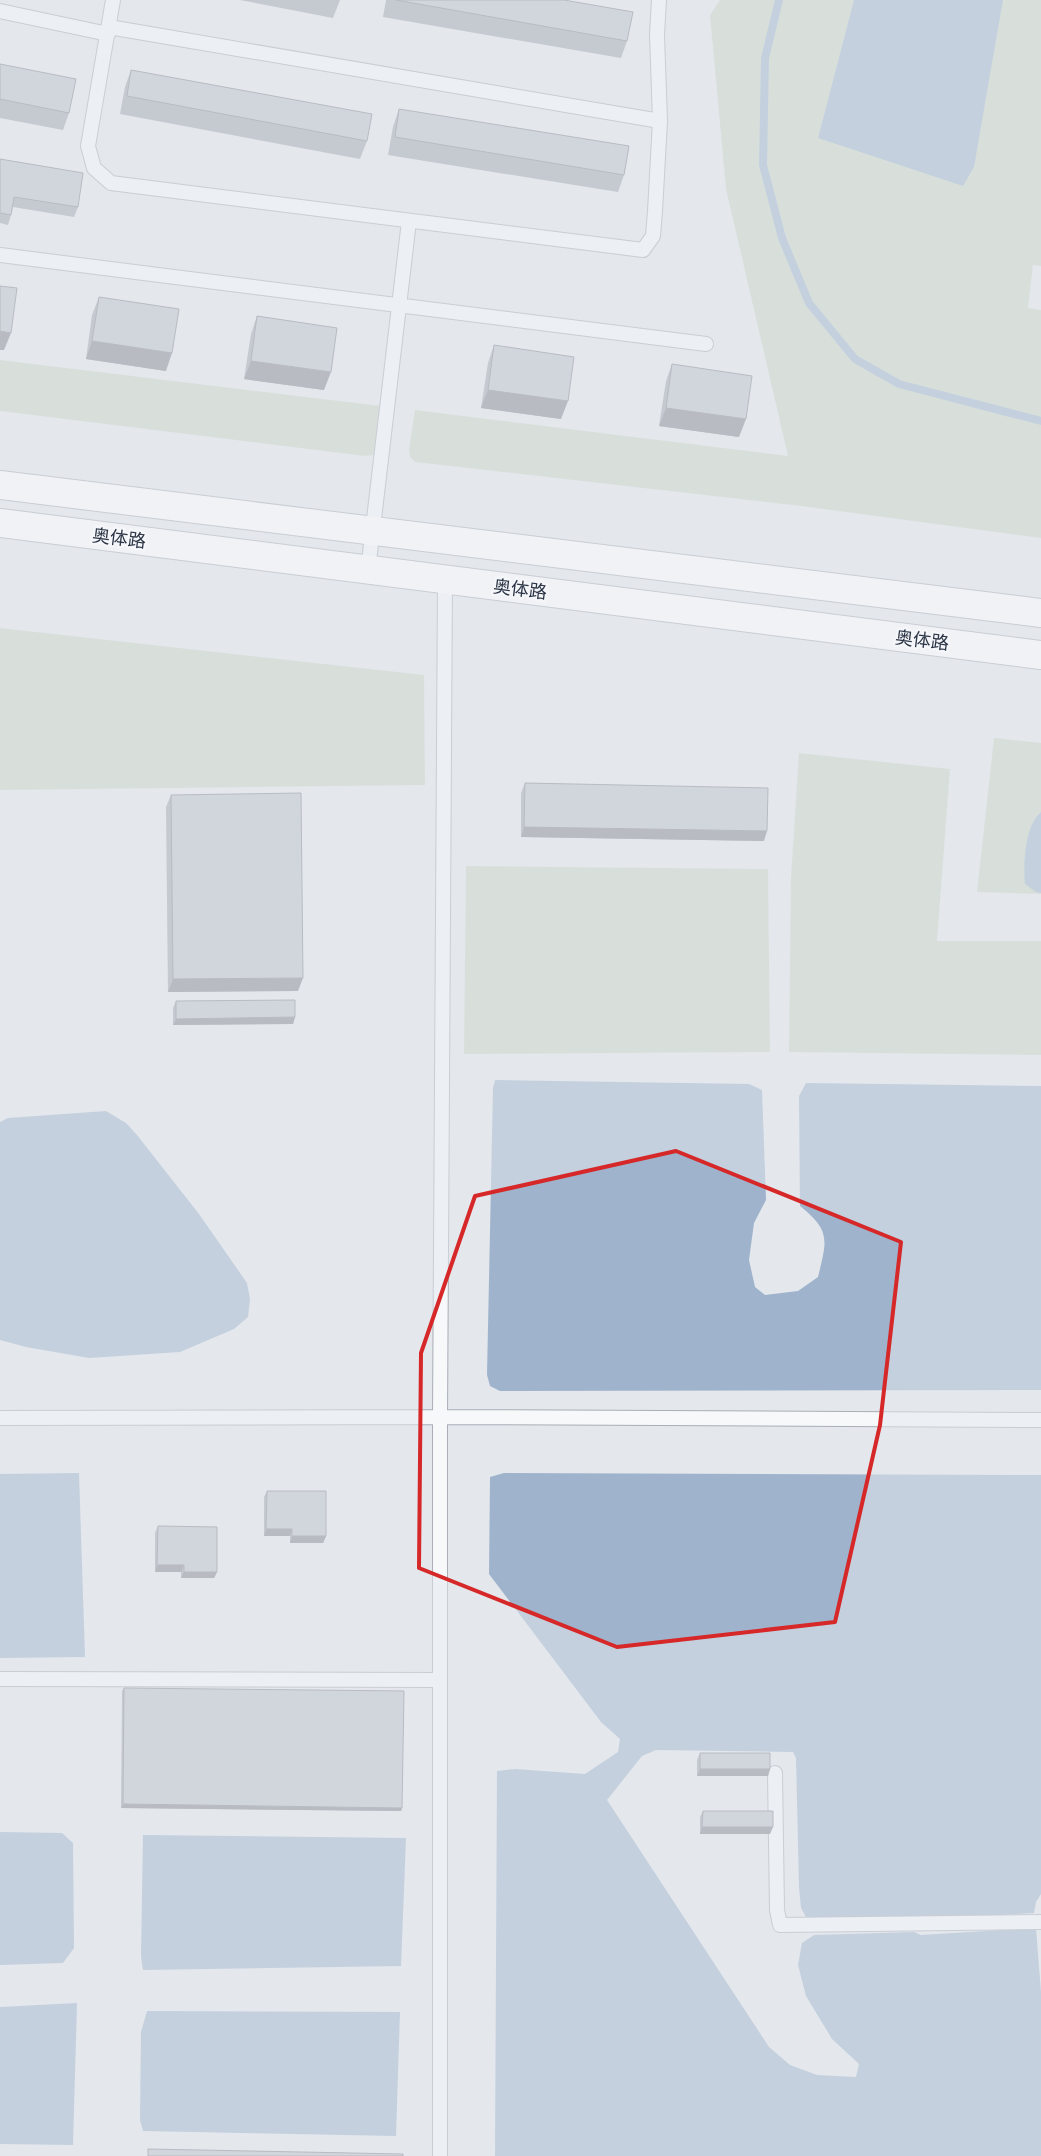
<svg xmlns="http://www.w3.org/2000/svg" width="1041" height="2156" font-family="'Roboto Condensed','Noto Sans SC',sans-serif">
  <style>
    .green { fill: #c9d6c5 }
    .water { fill: #9fb4cc }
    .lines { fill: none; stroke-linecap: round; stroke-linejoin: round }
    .stream { stroke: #9fb4cc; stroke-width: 8 }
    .lane-casing { stroke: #a9aeb7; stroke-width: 16 }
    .secondary-casing { stroke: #a9aeb7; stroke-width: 30 }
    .lane { stroke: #f7f8fa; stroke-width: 14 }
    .secondary { stroke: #fff; stroke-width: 28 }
    .wall { fill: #a1a5ae }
    .shaded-wall { fill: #83868d }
    .building { fill: #bbc0ca; stroke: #83868d }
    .marked { fill: none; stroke: #d62828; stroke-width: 4; stroke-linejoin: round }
    .labels { text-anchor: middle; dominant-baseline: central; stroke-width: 5; stroke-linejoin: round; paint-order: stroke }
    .street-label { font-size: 18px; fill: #2b3445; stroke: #f4f6f9 }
  </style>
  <rect width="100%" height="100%" fill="#e4e7ec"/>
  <!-- green -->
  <path class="green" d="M720,0H1041V266L1033,265L1028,308L1041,310V538L801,506L415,462L410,457L409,450L415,410L788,456L726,189L710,15Z
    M0,360L381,406L376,449L373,455L365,456L0,411Z
    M0,628L424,675L425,785L0,790Z
    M994,738L1041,743V894L977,892Z
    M799,753L950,769L937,941H1041V1055L789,1052L791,877Z
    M466,866L768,869L770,1052L464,1054Z"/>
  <!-- water -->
  <path class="water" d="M854,0H1003L974,167L963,186L818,138Z
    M1041,812V893L1036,892L1025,884C1023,863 1025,825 1041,812Z
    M495,1080L749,1084L762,1090L766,1200L754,1223L749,1260L755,1287L765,1295L798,1291L818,1277C827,1240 831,1231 800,1206L799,1096L806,1083L1041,1086V1390L500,1391L490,1386L487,1375L493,1088Z
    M106,1111L126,1123L137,1135L199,1214L247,1283L250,1299L248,1317L234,1329L180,1352L89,1358L26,1347L0,1340V1122L8,1118Z
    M79,1473L85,1657L0,1658V1474Z
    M504,1473L1041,1475V1894L1036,1902L1034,1913L920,1920L806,1917L801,1908L799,1887L796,1758L793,1752L656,1750L642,1756L607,1800L769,2047L790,2065L817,2075L856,2077L859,2064L832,2039L806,1996L798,1965L802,1943L814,1935L914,1932L921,1935L1036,1928L1041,1992V2156H495L497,1771L515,1769L585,1774L618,1752L620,1739L601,1722L489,1574L490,1477Z
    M0,1832L62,1833L73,1843L74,1948L63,1963L0,1965Z
    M143,1835L406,1838L401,1966L143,1970L141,1956Z
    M77,2003L73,2145L0,2144V2007Z
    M147,2011L400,2012L396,2136L143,2131L140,2120L141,2032Z"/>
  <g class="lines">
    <!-- stream -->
    <path class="stream" d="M779,0L765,58L763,165L782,238L809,303L855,359L899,384L1041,421"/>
    <!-- lane casing -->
    <g class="lane-casing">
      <path id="lane" d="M113,0L88,146L94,168L111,183L643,250L653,236L655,211L660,121L657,35L659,0
        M0,11L108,34
        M109,27L660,121
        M0,255L706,344
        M368,570L409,221
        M0,1418L440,1417L1041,1420
        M0,1679L439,1680
        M775,1773L777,1910L780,1925L1041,1922
        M440,2156V1417L445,580"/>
    </g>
    <!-- secondary casing -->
    <g class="secondary-casing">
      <path id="secondary" d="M0,485L1041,613
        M0,523L1041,655"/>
    </g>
    <!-- lane -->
    <use href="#lane" class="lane"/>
    <!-- secondary -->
    <use href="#secondary" class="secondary"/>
  </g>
  <!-- wall -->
  <path class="wall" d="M240,0H340L333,18Z
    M386,0H564L627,41L621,58L383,17Z
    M0,64L69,113L63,130L0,118Z
    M131,70L367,141L360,159L120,114L125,87Z
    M399,109L624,175L618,192L388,155L393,127Z
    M0,159L78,207L74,217L13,207L11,215L8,225L0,223Z
    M99,297L166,371L86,359L92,315Z
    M257,316L324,390L244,379L251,334Z
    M494,345L561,419L481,408L488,363Z
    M672,364L739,437L659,426L666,381Z
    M525,783L764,841L521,837V793Z
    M171,795L298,991L168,992L166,807Z
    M176,1001L295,1017L293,1024L173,1025V1008Z
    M267,1491L326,1536L323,1543H290V1536H264V1497Z
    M158,1526L217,1572L214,1578H181V1572H155V1533Z
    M124,1688L402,1808L401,1811L121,1808L122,1691Z
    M700,1753L770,1769L768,1776H697V1760Z
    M703,1811L770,1834H700V1817Z"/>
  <!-- shaded-wall -->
  <path class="shaded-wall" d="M0,331L11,333L4,350H0Z
    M92,341L172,353L166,371L86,359Z
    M251,361L331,372L324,390L244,379Z
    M488,390L568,401L561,419L481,408Z
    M666,408L746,419L739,437L659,426Z
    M524,827L767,831L764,841L521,837Z
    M303,978L298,991L168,992L173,979Z
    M295,1017L293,1024L173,1025L176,1019Z
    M266,1529H292L290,1536H264Z
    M292,1536H326L323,1543H290Z
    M157,1565H184L181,1572H155Z
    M184,1572H217L214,1578H181Z
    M700,1769H770L768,1776H697Z
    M123,1804L402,1808L401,1811L121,1808Z
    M702,1827H773L770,1834H700Z"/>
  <!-- building -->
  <path class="building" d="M396,0H564L633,12L627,41Z
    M0,64L76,79L69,113L0,99Z
    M131,70L372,114L367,141L127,96Z
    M399,109L629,146L624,175L395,137Z
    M0,159L83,173L78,207L14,197L11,215L0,213Z
    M0,286L17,288L11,333L0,331Z
    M99,297L179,309L172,353L92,341Z
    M257,316L337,328L331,372L251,361Z
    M494,345L574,357L568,401L488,390Z
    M672,364L752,376L746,419L666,408Z
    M525,783L768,788L767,831L524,827Z
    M301,793L303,978L173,979L171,795Z
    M295,1000V1017L176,1019V1001Z
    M267,1491H326V1536H292V1529H266Z
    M158,1526L217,1527V1572H184V1565H157Z
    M124,1688L404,1691L402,1808L123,1804Z
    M700,1753H770V1769H700Z
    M703,1811H773V1827H702Z
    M148,2149L403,2154V2156H148Z"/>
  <!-- marked area -->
  <path d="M0 0H1041V2156H0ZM676,1151L901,1242L880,1425L835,1622L617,1647L419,1568L421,1353L475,1196Z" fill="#e4e7ec" fill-opacity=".55" fill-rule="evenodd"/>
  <path class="marked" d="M676,1151L901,1242L880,1425L835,1622L617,1647L419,1568L421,1353L475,1196Z"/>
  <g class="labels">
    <!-- street labels -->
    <g class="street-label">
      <text transform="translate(119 538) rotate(7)">奥体路</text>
      <text transform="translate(520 589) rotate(7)">奥体路</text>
      <text transform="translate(922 640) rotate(7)">奥体路</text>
    </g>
  </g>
</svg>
